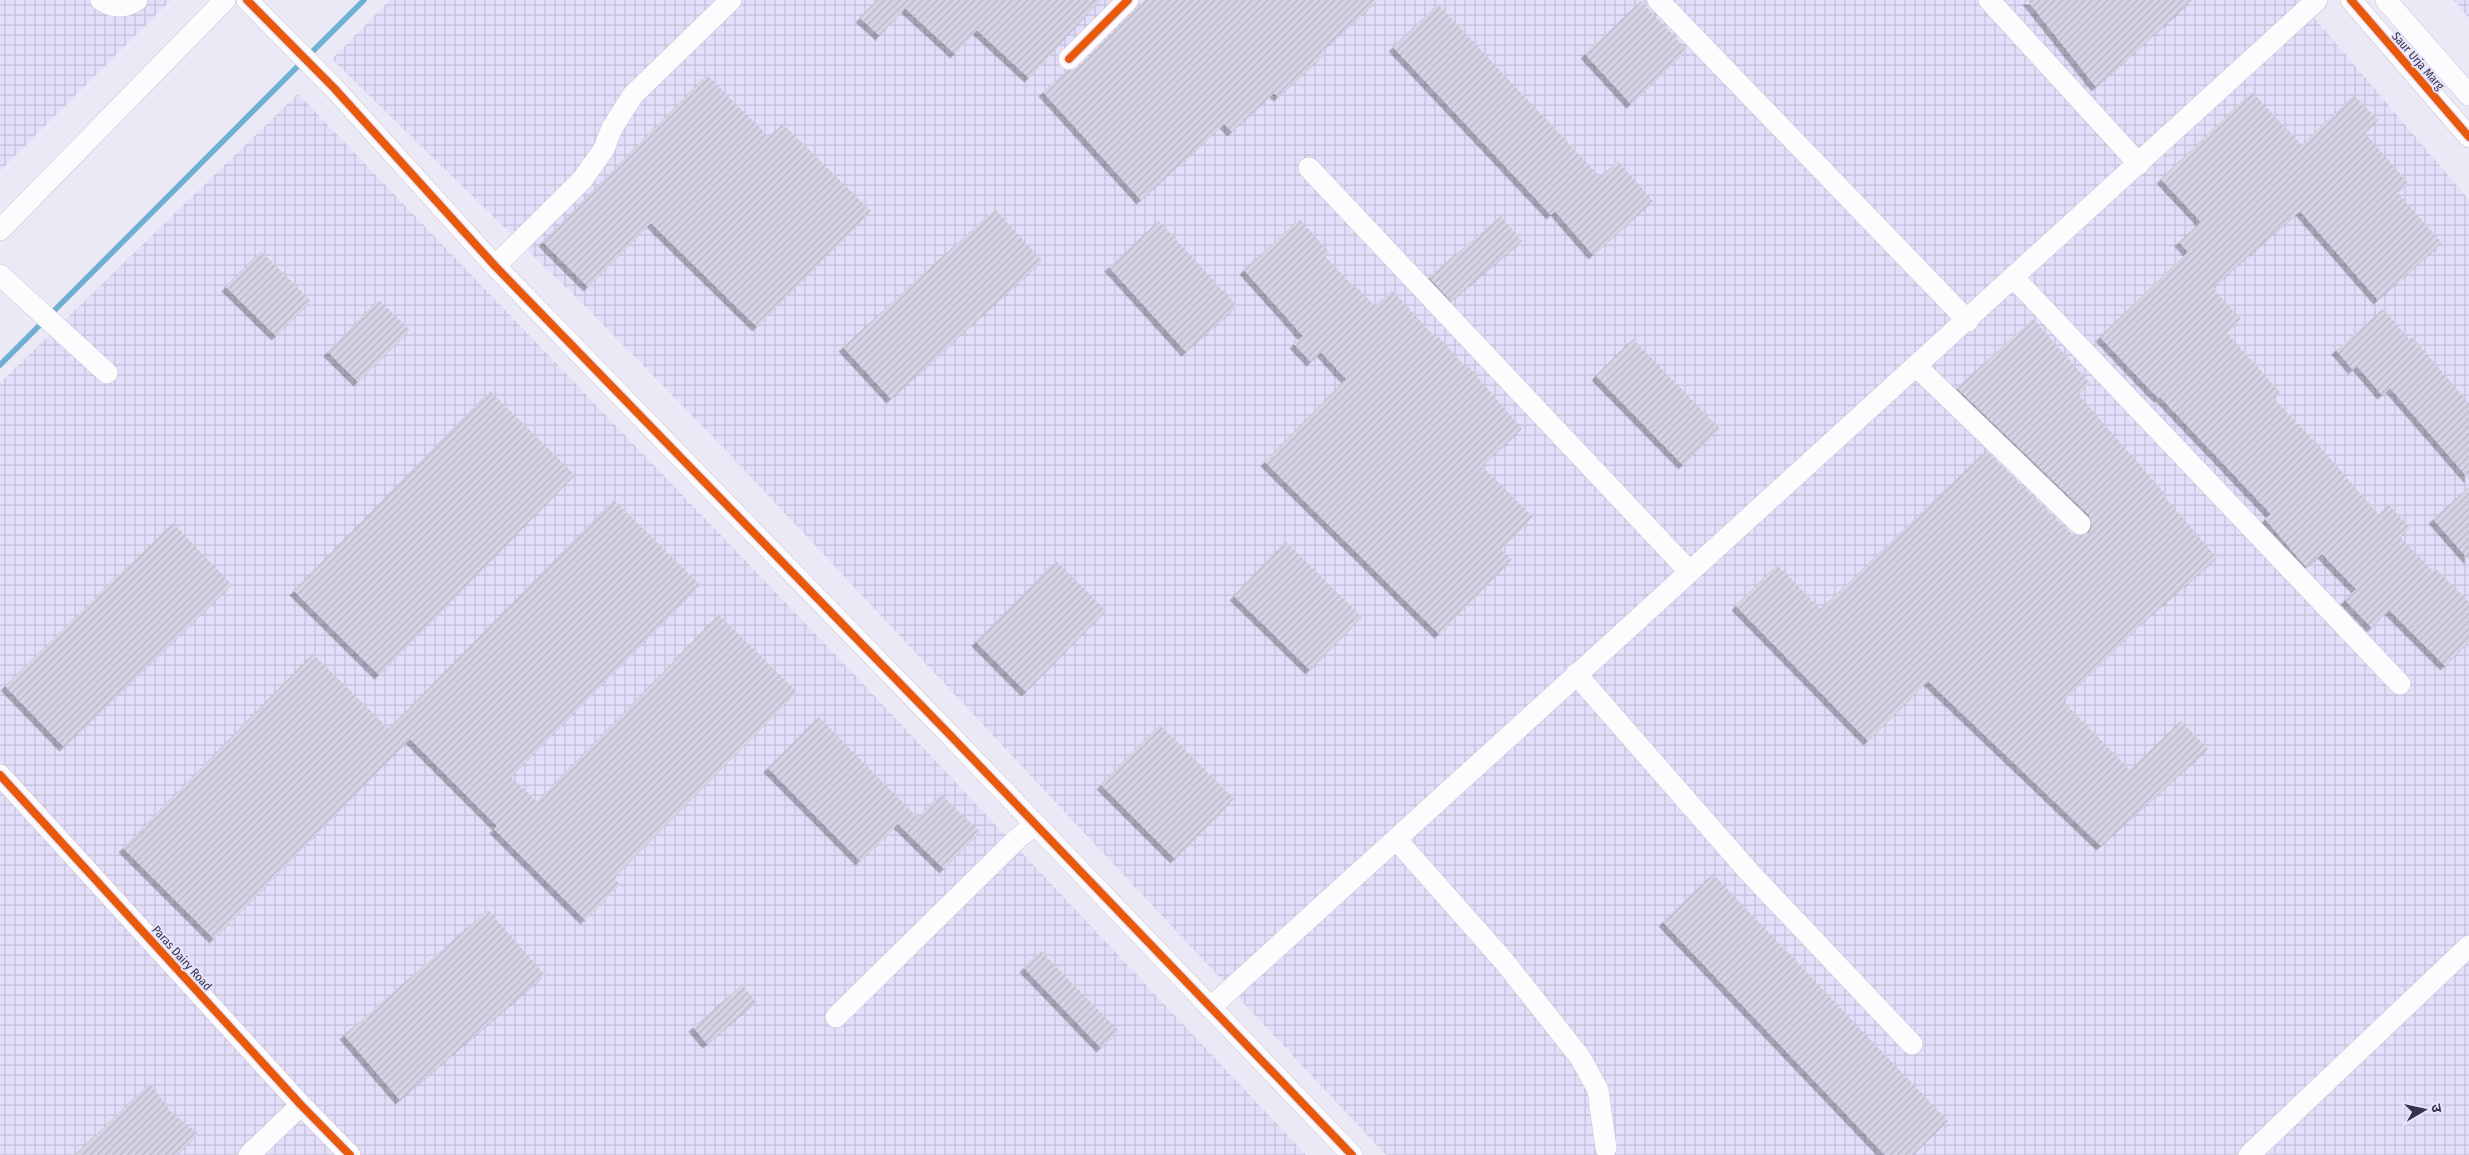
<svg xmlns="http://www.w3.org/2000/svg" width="2469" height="1155" font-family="'Fira Sans Condensed','Noto Sans Devanagari',sans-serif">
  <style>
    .industrial { fill: url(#industrial-grid) }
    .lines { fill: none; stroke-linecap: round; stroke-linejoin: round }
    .stream { stroke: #6db0d1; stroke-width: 5.5 }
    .building { fill: url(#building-hatch); filter: url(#shadow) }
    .minor-casing { stroke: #c8c6d7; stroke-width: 22 }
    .minor { stroke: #fcfcfe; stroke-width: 21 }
    .cycleway-casing { stroke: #e6e3fb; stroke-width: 11 }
    .cycleway { stroke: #e8590c; stroke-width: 8 }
    .labels { text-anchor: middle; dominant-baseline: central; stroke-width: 4; stroke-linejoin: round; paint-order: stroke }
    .street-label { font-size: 12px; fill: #363249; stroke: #e6e3fb }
  </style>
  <defs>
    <pattern id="industrial-grid" width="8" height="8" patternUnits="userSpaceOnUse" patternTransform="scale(1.25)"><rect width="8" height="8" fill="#e3dffa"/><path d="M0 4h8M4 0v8" fill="none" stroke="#c3c0d8"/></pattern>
    <pattern id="building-hatch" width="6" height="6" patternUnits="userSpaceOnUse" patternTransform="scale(1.25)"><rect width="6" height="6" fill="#d5d3e4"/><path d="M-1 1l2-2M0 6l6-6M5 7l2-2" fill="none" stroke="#b7b6c5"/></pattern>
    <filter id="shadow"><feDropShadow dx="-4.5" dy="4.5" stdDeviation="0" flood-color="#0004"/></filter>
  </defs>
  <rect width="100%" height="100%" fill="#eae9f5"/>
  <!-- industrial -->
  <path class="industrial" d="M0,0H171L0,171Z
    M390,0H2299L2469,200V1155H1386L721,445L582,303L332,59Z
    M2454,0H2469V18Z
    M298,94L849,669L1306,1155H0V383Z"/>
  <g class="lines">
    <!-- stream -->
    <path class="stream" d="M309,55L364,0
      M0,365L302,62"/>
  </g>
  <!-- building -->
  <path class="building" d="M877,0H1101L1029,78L977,30L955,54L905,8L880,36L860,18Z
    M1145,0H1378L1321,52L1324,55L1278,97L1274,93L1232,132L1224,124L1141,200L1043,92L1066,71L1078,68Z
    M2027,0H2193L2096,87Z
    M1641,1L1687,50L1631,104L1585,54Z
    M1438,4L1600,177L1618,161L1653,201L1593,255L1555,211L1551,215L1393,47Z
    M707,75L769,137L783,124L871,211L757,327L651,223L588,287L543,242Z
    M2252,92L2302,145L2354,95L2378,120L2365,133L2408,183L2397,192L2442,243L2378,300L2300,211L2212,288L2241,319L2227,333L2280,392L2273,398L2321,448L2379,515L2389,505L2410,528L2400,537L2434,572L2437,570L2469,602V642L2445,666L2389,610L2372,628L2345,600L2356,589L2322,554L2306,567L2265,519L2271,514L2160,397L2158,398L2100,337L2188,252L2179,242L2201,222L2161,179Z
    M995,209L1042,261L891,399L843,347Z
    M1501,216L1522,241L1451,301L1429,277Z
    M1300,219L1329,252L1325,256L1355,288L1357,287L1375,306L1392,290L1436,338L1438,336L1463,364L1465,362L1522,429L1482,466L1533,517L1501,549L1512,560L1439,634L1265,462L1346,379L1321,352L1311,362L1294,344L1303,336L1244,270Z
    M1159,221L1237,306L1186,352L1109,267Z
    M261,251L311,301L276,336L226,287Z
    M379,300L410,330L358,382L328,352Z
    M2383,309L2409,339L2412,337L2469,403V479L2390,388L2382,395L2357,366L2353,370L2336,350Z
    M2033,319L2090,383L2078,394L2166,495L2164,496L2217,558L2141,624L2063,701L2130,770L2181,721L2208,749L2101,846L1928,681L1868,741L1736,606L1777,565L1821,609L1986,451L2071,533L2077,536L2089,533L2092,527L2089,515L1957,388Z
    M1633,339L1720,429L1683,465L1596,376Z
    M490,391L575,475L379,675L294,591Z
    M2469,487V560L2433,519Z
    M614,500L700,585L511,777L537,802L719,615L797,692L614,878L620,884L585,920L494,829L497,826L410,739L214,939L123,848L313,654L389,729Z
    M173,523L232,585L64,747L5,686Z
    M1286,542L1362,617L1310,670L1234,596Z
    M1056,561L1106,611L1026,692L976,642Z
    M819,717L918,818L941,794L980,832L944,869L898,824L860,861L768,768Z
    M1160,725L1234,799L1175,859L1101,785Z
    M1713,874L1948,1121L1913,1155H1885L1663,922Z
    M488,910L545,975L400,1100L344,1035Z
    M1041,951L1119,1031L1101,1048L1024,968Z
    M742,985L756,1002L707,1044L693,1027Z
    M150,1083L171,1112L199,1134L177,1155H75Z"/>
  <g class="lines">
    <!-- minor casing -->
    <g class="minor-casing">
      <path id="minor" d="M101,0C112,8 126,8 137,0
        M247,0L334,88L495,266L950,735L1352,1155
        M1658,0L1968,321
        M1989,0L2139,164
        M2351,0L2469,137
        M2386,0L2469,95
        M1069,59L1128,0
        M1309,168L1689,571
        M0,230L225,0
        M495,266L582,180L604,149L612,128L633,95L731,0
        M0,275L107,373
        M2015,279L2400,684
        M1917,367L2080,524
        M1576,674L1750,873L1912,1044
        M0,775L301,1105L350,1155
        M1396,839L1503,960L1580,1057L1598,1090L1606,1148
        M1210,1008C1579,672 1950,338 2317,0
        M836,1017L1019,837L1036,825
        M249,1155L301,1105
        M2249,1155L2469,946"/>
    </g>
    <!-- minor -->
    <use href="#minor" class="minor"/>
    <!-- cycleway casing -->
    <g class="cycleway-casing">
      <path id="cycleway" d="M247,0L334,88L495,266L950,735L1352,1155
        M2351,0L2469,137
        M1069,59L1128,0
        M0,775L301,1105L350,1155"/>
    </g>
    <!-- cycleway -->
    <use href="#cycleway" class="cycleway"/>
  </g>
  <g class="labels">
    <!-- street labels -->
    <g class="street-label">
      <text transform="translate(2418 61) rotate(49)">Saur Urja Marg</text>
      <text transform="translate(182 958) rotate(48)">Paras Dairy Road</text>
    </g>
  </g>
  <!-- north arrow -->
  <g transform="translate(2424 1110) rotate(81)" stroke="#e6e3fb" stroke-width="4" paint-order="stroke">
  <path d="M0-4L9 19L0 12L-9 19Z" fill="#363249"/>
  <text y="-8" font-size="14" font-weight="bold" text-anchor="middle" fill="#363249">उ</text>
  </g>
</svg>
